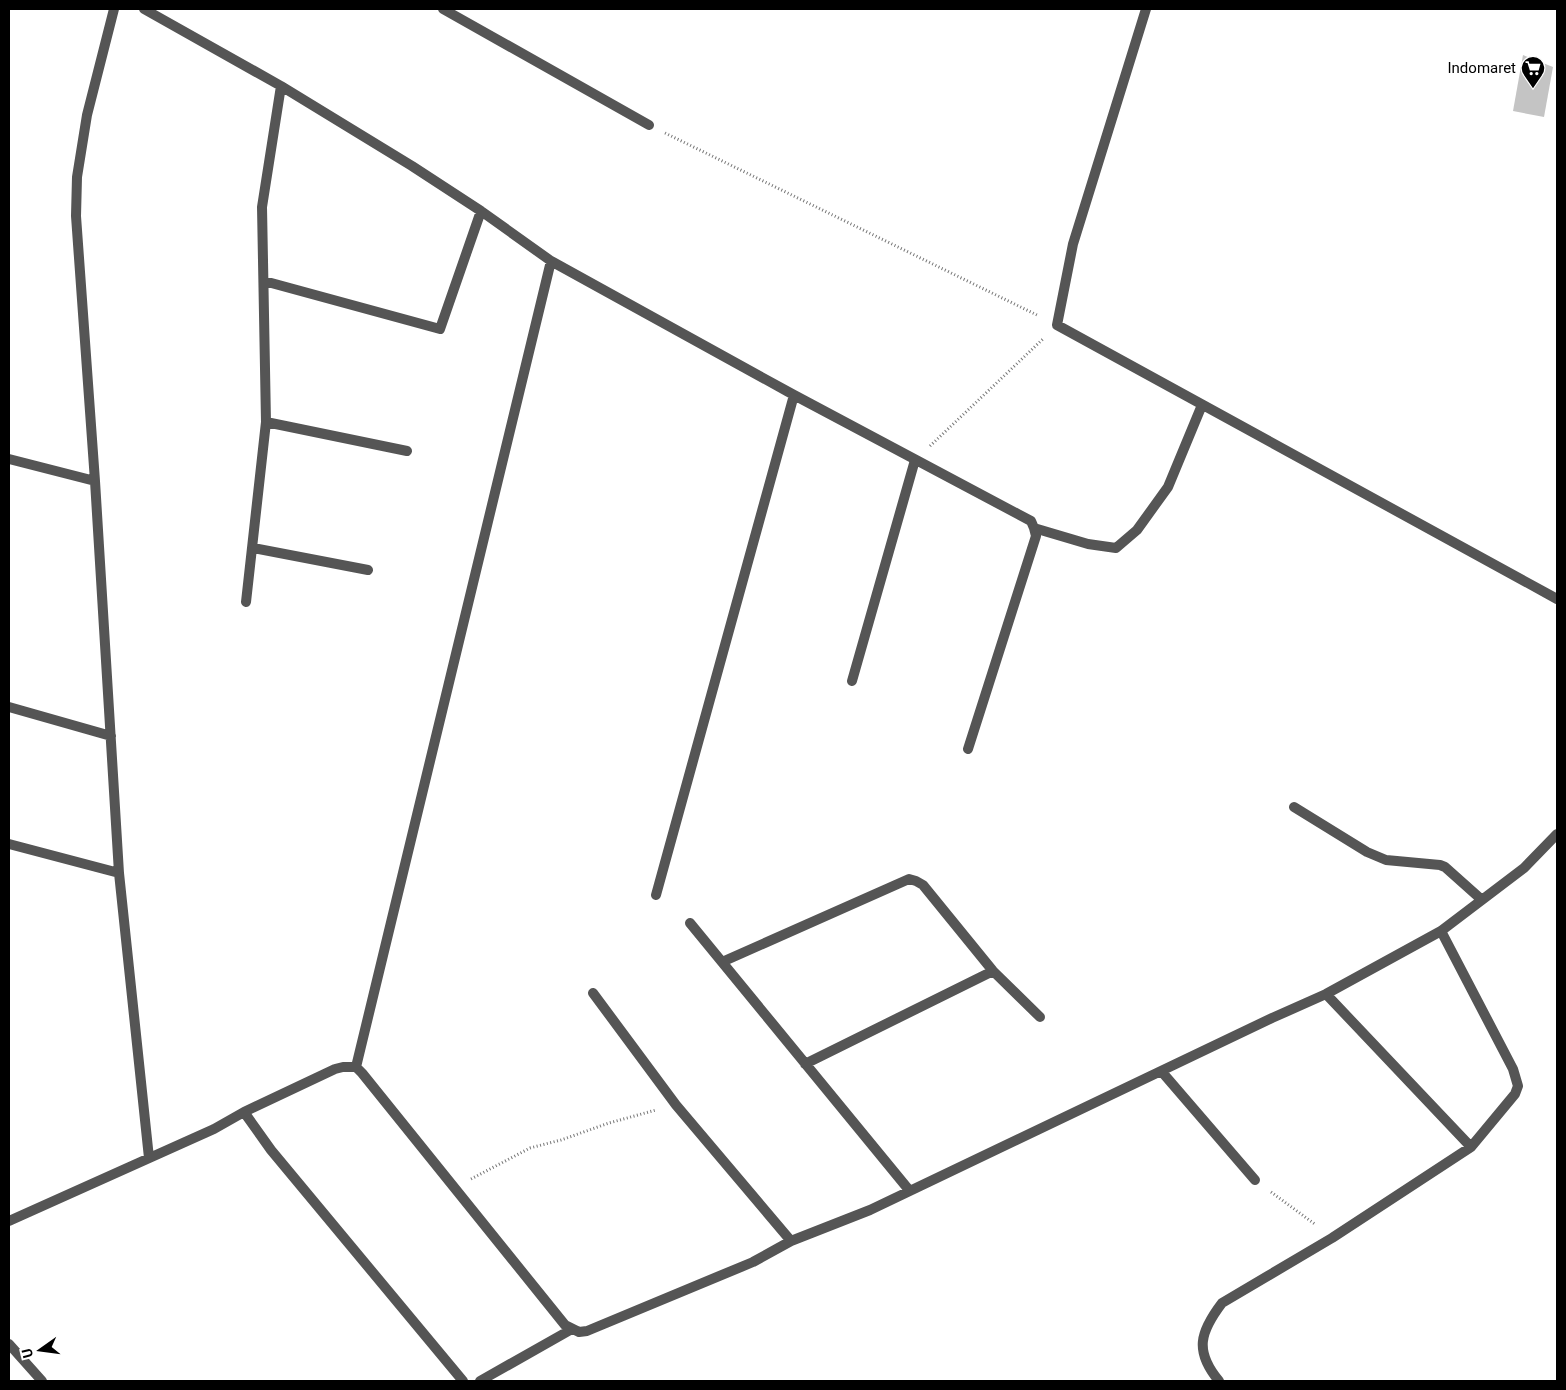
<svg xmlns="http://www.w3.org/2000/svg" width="1566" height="1390" font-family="Roboto,sans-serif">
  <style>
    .building { fill: #c4c4c4 }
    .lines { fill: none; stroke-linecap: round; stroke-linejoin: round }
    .path { stroke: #777; stroke-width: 3; stroke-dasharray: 1 2.5; stroke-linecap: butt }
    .minor { stroke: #555; stroke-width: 10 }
    .labels { text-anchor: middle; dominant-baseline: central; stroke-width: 4.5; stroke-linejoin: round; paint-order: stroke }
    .poi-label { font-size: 15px; fill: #000; stroke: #fff; text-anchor: end }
  </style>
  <rect width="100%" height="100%" fill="#fff"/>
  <!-- building -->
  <path class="building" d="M1523,55L1553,67L1544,117L1513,111Z"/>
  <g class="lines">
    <!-- path -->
    <path class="path" d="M665,133L1039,316
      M930,446L1044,338
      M471,1179L530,1148L561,1140L609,1123L656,1110
      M1271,1192L1316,1225"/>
    <!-- minor -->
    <path class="minor" d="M114,9L87,115L77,177L76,216L95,481L119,873L149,1158
      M144,9L281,86L412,166L481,211L551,261L794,395L1031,521L1034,528L1036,536L968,749
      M443,9L649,125
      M1146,9L1073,244L1057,325L1557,599
      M264,281L440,329L481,211
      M266,422L407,451
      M9,459L95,481
      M1034,528L1088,544L1116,548L1137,530L1168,487L1202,405
      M253,548L368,570
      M246,602L266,422L262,207L281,86
      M852,681L915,460
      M9,707L111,736
      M1294,807L1367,852L1386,860L1440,865L1445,867L1482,900
      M9,844L119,873
      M656,895L794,395
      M690,923L909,1190
      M722,962L909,879L916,881L923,885L993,971L1040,1017
      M593,993L676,1105L791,1241
      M1326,994L1471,1147
      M805,1064L993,971
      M356,1067L551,261
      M1162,1072L1255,1180
      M244,1112L271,1150L463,1381
      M9,1221L214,1129L244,1112L335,1069L343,1067H356L362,1073L565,1325L579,1332L587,1331L753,1262L791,1241L870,1210L1272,1018L1326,994L1441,931L1524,868L1557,834
      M9,1344L42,1381
      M480,1381L572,1329
      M1219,1381C1194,1351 1200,1332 1222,1303L1332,1238L1471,1147L1515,1094L1518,1086L1513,1069L1441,931"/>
  </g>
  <!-- icons -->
  <defs>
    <g id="supermarket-pin" transform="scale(1.25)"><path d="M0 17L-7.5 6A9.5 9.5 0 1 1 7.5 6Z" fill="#000" stroke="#fff"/><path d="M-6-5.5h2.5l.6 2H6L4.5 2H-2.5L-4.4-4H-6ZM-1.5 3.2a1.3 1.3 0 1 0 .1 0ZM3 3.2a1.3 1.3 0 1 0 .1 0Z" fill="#fff"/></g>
  </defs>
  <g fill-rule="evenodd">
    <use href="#supermarket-pin" x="1533" y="68"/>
  </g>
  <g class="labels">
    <!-- poi labels -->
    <g class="poi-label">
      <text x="1516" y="68">Indomaret</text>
    </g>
  </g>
  <!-- border -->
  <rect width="1566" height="1390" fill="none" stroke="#000000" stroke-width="20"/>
  <!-- north arrow -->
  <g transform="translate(40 1350) rotate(256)" stroke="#ffffff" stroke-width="4" paint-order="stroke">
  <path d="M0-4L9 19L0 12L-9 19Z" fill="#000000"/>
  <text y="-8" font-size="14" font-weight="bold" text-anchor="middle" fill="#000000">U</text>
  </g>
</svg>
